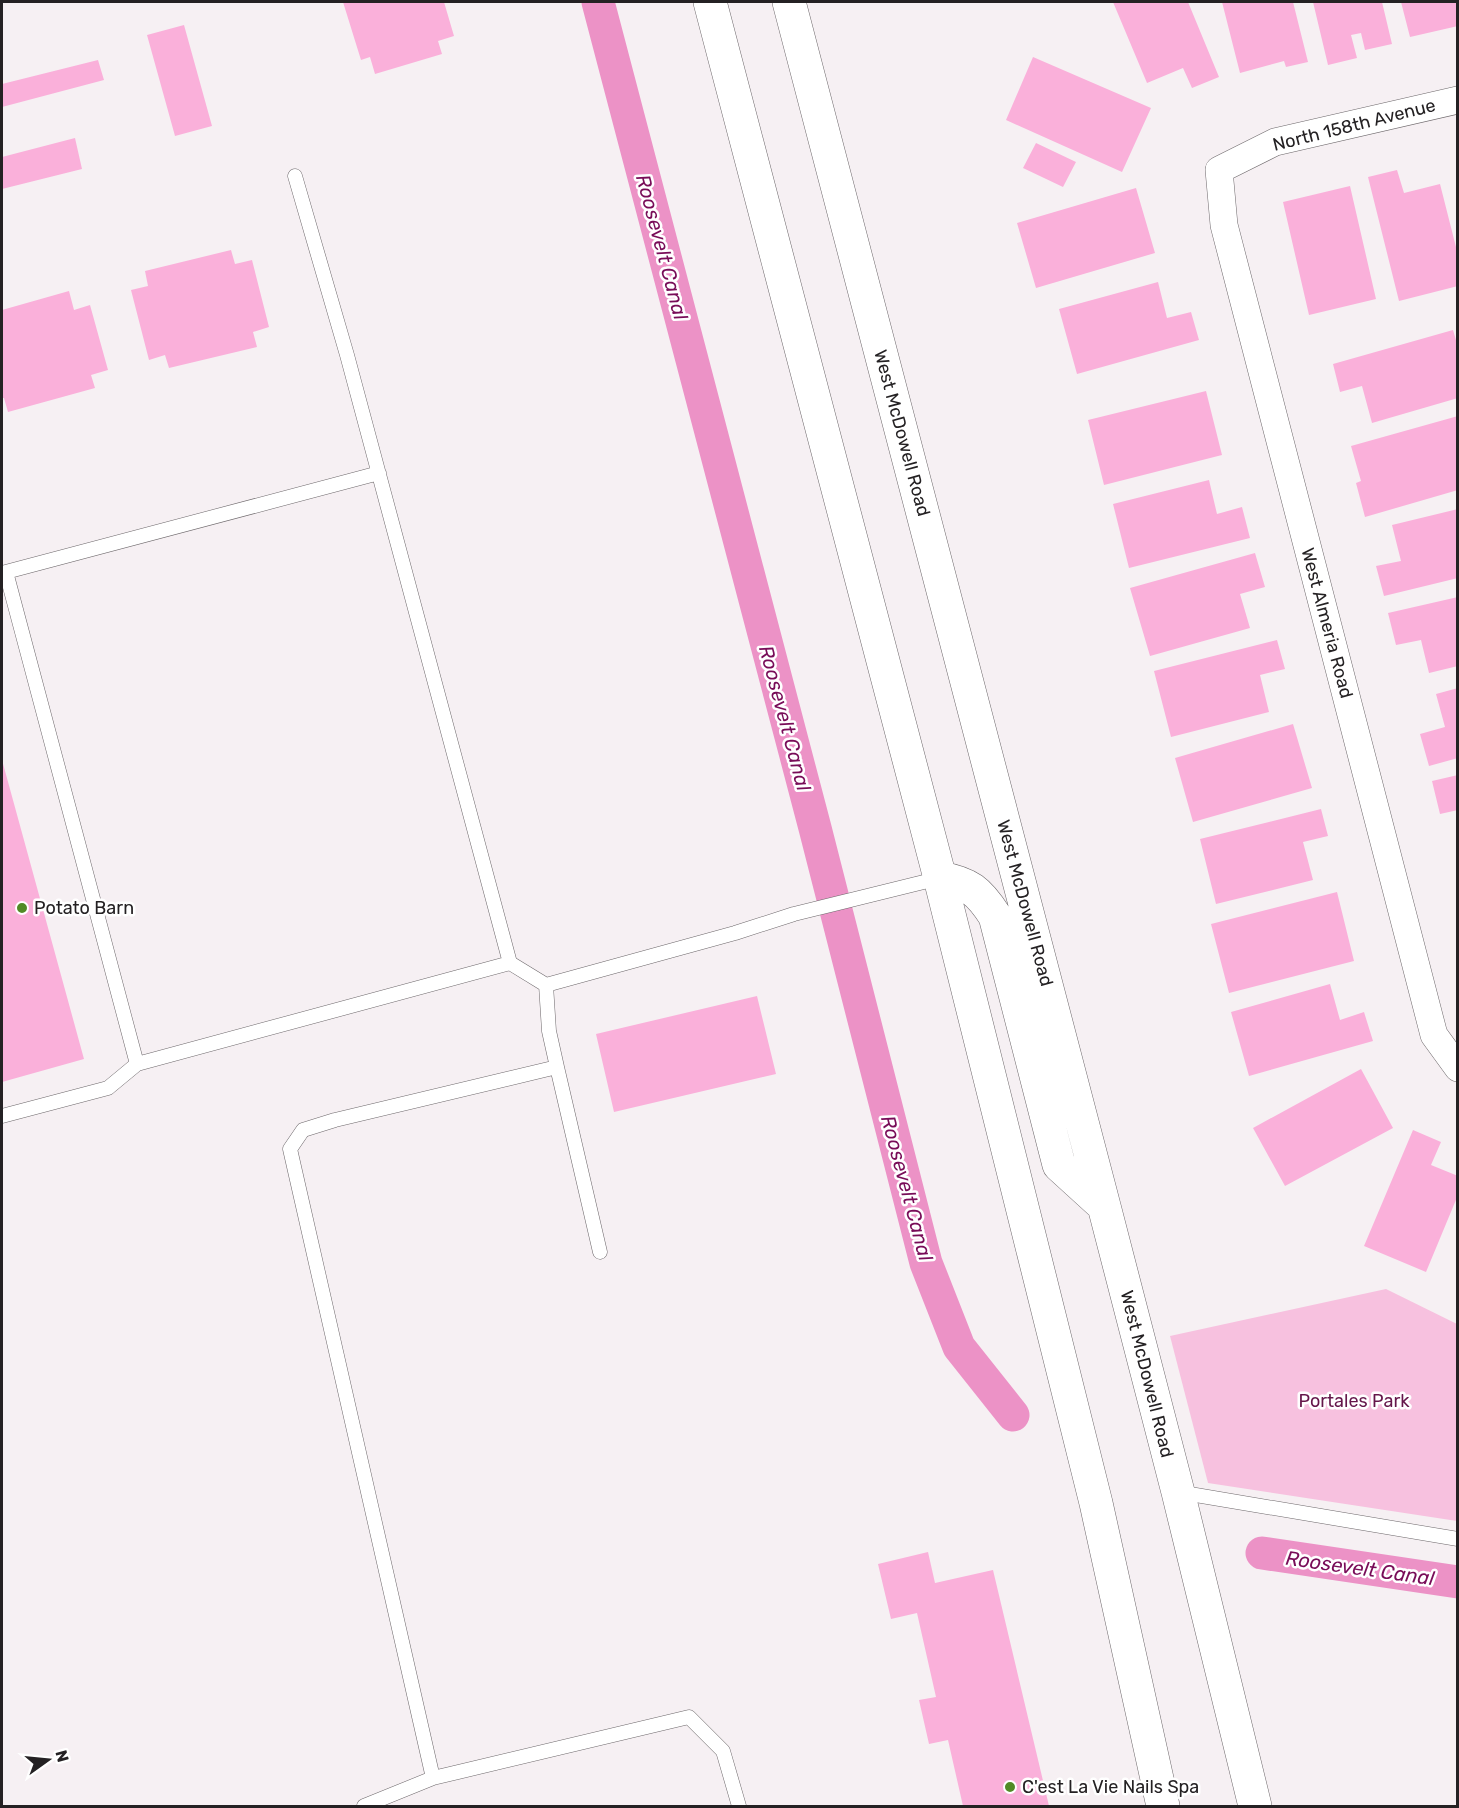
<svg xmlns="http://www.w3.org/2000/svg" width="1459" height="1808" font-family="Rubik,sans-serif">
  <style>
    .green { fill: #f7c1df }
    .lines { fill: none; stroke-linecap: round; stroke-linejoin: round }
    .canal { stroke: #ec92c6; stroke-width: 33 }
    .building { fill: #fab0da }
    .service-casing { stroke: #6d686b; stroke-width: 15 }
    .minor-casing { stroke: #6d686b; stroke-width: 28 }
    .primary-casing { stroke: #6d686b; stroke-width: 34 }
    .service { stroke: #fff; stroke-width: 14 }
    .minor { stroke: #fff; stroke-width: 27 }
    .primary { stroke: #fff; stroke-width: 33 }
    .poi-dot { fill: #518a26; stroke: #fff; stroke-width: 2 }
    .labels { text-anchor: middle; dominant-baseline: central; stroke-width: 5; stroke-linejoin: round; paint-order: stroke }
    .street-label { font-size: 18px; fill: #242123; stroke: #fff }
    .poi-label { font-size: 18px; fill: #242123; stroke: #fff; text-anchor: start }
    .park-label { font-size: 18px; fill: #65164b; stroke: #fff }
    .water-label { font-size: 20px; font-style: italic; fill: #780c58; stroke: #fff }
  </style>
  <rect width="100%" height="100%" fill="#f6f0f3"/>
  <!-- green -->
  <path class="green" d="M1386,1289L1457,1324V1521L1208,1483L1170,1336Z"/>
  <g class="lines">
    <!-- canal -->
    <path class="canal" d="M598,2L815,828L926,1263L959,1347L1013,1415
      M1262,1553L1458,1582"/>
  </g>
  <!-- building -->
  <path class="building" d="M343,2H444L454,36L438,41L442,54L375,74L370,57L361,60Z
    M1113,2H1188L1219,77L1192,88L1183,68L1147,83Z
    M1222,2H1293L1308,62L1286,67L1284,61L1240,73Z
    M1313,2H1382L1392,44L1365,50L1361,33L1351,35L1357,58L1328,65Z
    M1401,2H1458V26L1410,37Z
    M184,25L212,126L175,136L147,35Z
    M1033,57L1151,108L1122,172L1006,120Z
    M98,60L104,80L2,107V84Z
    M75,138L82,169L2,189V157Z
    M1036,143L1076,162L1063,187L1023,168Z
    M1397,170L1404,193L1440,184L1458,255V286L1399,301L1368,177Z
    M1350,186L1376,299L1309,315L1283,202Z
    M1136,188L1155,253L1036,288L1017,223Z
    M231,250L235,264L252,260L269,327L253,332L257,347L169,368L165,355L149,360L131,290L148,286L145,271Z
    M1158,282L1167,318L1191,312L1199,340L1077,374L1059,309Z
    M69,291L74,310L90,305L108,370L91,375L95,388L8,412L4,398H2V310Z
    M1453,330L1458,347V398L1372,423L1362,386L1340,392L1333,364Z
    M1206,391L1222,455L1104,485L1088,420Z
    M1458,416V490L1365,517L1356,483L1361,481L1351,446Z
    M1209,480L1217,514L1242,507L1250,538L1129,568L1113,504Z
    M1458,509V578L1384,596L1376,566L1401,561L1392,525Z
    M1255,553L1265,587L1240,594L1250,628L1150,656L1130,588Z
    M1458,597V666L1429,673L1421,640L1396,645L1388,613Z
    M1277,640L1285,669L1260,675L1269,712L1171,737L1154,671Z
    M1458,688V758L1429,766L1420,734L1445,727L1436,694Z
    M1293,724L1312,788L1193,822L1175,758Z
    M2,760L84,1059L2,1082Z
    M1458,775V810L1440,814L1432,781Z
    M1321,809L1328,836L1303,842L1313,880L1216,904L1200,839Z
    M1337,892L1354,961L1229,993L1211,924Z
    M1330,984L1340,1020L1364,1012L1373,1041L1249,1076L1231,1012Z
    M757,996L776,1074L614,1112L596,1034Z
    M1361,1069L1393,1128L1285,1186L1253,1128Z
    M1413,1130L1441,1142L1431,1165L1458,1176V1195L1426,1272L1364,1246Z
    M928,1552L935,1583L993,1570L1049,1806H963L948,1740L929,1744L919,1700L936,1697L917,1613L891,1619L878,1564Z"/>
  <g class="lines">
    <!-- service casing -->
    <g class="service-casing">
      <path id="service" d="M295,176L347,355L510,963L546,985
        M6,572L137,1064
        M2,573L379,473
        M557,1067L600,1252
        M2,1116L108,1088L137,1064L510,963
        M1178,1492L1458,1539
        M433,1778L290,1149L303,1130L335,1120L557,1067L549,1031L546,985L735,933L794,914L940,878
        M364,1806L433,1778L689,1717L723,1751L739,1806"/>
    </g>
    <!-- minor casing -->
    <g class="minor-casing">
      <path id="minor" d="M1458,100L1275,142L1219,170L1224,225L1434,1035L1458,1068"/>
    </g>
    <!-- primary casing -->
    <g class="primary-casing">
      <path id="primary" d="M710,2L940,878L1096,1503L1163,1806
        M789,2L1104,1206L1178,1492L1255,1806
        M940,878C969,883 979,891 995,916L1059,1165L1104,1206"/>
    </g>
    <!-- service -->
    <use href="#service" class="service"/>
    <!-- minor -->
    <use href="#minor" class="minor"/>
    <!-- primary -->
    <use href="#primary" class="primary"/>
  </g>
  <!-- markers -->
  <g class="poi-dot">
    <circle cx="22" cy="908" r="6"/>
    <circle cx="1010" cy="1787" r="6"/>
  </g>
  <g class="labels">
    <!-- street labels -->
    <g class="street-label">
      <text transform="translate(1354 125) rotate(-14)">North 158th Avenue</text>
      <text transform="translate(902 433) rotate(75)">West McDowell Road</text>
      <text transform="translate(1327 623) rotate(75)">West Almeria Road</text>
      <text transform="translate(1025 903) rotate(75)">West McDowell Road</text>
      <text transform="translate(1147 1374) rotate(76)">West McDowell Road</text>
    </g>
    <!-- poi labels -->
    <g class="poi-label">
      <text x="34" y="908">Potato Barn</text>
      <text x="1022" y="1787">C'est La Vie Nails Spa</text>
    </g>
    <!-- park labels -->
    <g class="park-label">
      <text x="1354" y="1401">Portales Park</text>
    </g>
    <!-- water labels -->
    <g class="water-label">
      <text transform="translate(662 247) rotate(75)">Roosevelt Canal</text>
      <text transform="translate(785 718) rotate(75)">Roosevelt Canal</text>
      <text transform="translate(907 1188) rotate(75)">Roosevelt Canal</text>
      <text transform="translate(1360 1568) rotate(8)">Roosevelt Canal</text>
    </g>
  </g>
  <!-- border -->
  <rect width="1459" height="1808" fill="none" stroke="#242123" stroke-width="6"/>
  <!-- north arrow -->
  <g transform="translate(48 1760) rotate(75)" stroke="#ffffff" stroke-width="4.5" paint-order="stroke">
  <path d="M0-4.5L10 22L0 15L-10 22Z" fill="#242123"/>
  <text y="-9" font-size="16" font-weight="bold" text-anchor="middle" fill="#242123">N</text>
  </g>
</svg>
